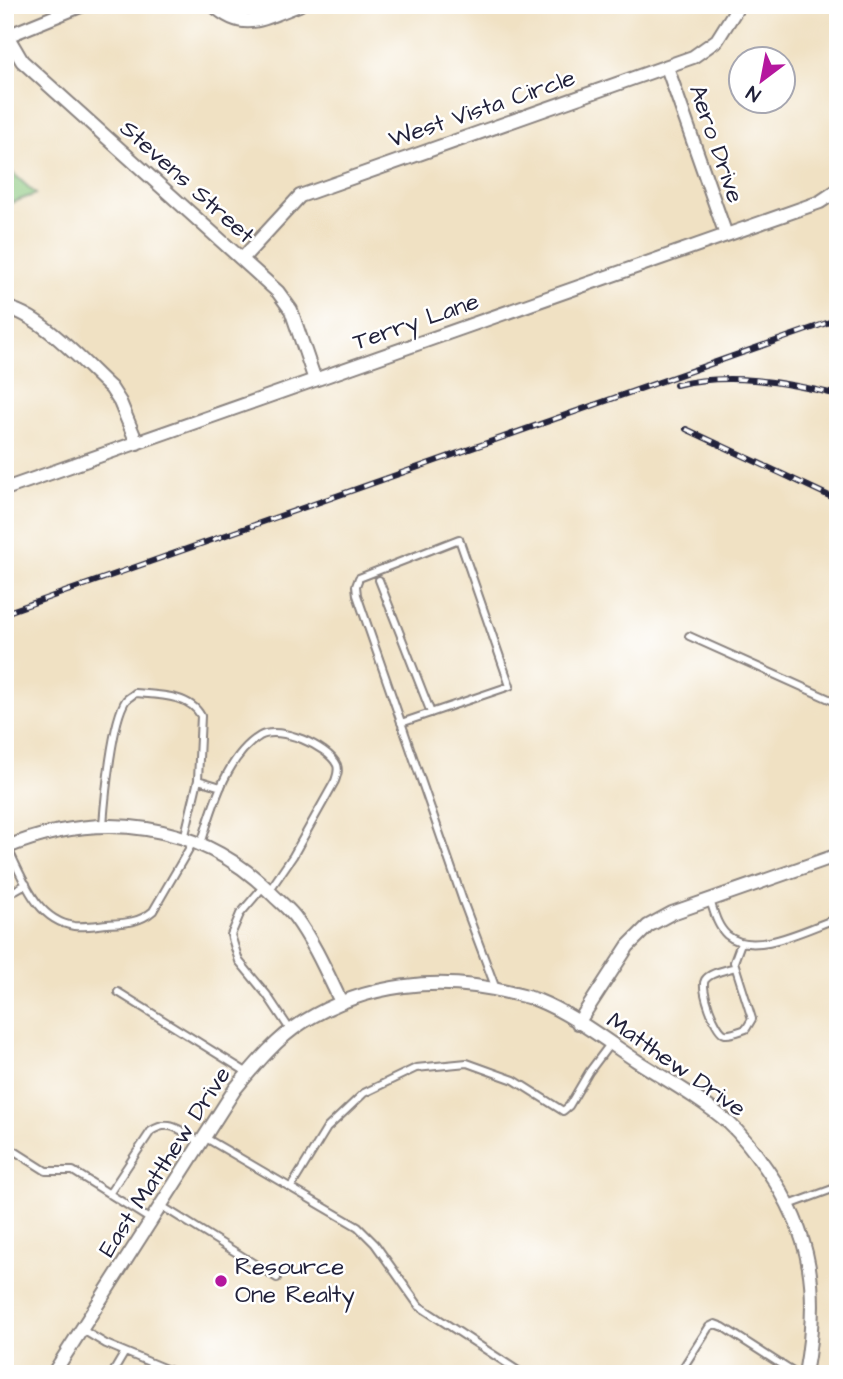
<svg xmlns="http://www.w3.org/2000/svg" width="843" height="1379" font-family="'Architects Daughter',sans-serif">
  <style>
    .green { fill: #8ac77d; stroke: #56745c; stroke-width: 2 }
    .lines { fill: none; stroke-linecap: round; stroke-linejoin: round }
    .service-casing { stroke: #89827f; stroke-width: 10 }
    .minor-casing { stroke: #89827f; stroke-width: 16 }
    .service { stroke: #fff; stroke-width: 6 }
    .minor { stroke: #fff; stroke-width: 12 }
    .rail-casing { stroke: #22223b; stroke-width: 6 }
    .rail { stroke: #fff; stroke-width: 3.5; stroke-dasharray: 10; stroke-linecap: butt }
    .poi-dot { fill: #b5179e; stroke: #fff; stroke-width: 2.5 }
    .labels { text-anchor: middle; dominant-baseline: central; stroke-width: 5; stroke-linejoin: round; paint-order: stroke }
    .street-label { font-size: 24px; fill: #22223b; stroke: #fff }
    .poi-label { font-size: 24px; fill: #22223b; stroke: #fff; text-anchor: start }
  </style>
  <rect width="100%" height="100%" fill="#fff"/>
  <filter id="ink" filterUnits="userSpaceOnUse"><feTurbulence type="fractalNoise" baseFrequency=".0143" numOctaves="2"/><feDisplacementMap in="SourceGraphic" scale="14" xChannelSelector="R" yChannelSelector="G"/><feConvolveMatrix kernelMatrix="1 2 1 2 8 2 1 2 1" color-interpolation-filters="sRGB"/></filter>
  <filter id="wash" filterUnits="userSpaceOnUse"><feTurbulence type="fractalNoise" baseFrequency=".00686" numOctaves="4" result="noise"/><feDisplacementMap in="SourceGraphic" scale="28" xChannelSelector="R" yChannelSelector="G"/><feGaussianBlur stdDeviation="1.57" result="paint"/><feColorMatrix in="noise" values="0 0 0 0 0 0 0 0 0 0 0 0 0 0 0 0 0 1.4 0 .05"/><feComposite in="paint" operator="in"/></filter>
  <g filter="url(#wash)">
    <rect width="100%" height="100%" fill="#f0e1c3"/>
    <!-- green -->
    <path class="green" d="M5,166L36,194L5,205Z"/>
  </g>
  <g filter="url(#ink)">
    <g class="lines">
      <!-- service casing -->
      <g class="service-casing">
        <path id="service" d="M379,580L431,713
          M689,636L838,703
          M401,723L510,686L459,539L359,578L356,586L357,595L464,904L496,989
          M198,780L221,787
          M103,825C105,798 112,720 126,700C129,697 132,696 135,693C156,695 190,694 201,716L198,780L184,839
          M201,844C212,809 226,756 260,736C279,725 328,746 337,765C339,771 337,775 335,781L293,856L269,891
          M7,847C23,877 35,920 74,926C85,927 97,925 107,924C124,923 139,923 153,911L193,842
          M263,887L240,914L231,935L239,961L267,995L291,1031
          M5,896L26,884
          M710,900C714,912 717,926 727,935C754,958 808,928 838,918
          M735,967C727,970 710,972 705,980C700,988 715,1031 725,1034C731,1035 740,1031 746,1029L752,1019L734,962L741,943
          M118,992L248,1073
          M204,1137L358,1227L375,1244L419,1306L523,1374
          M5,1145L46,1171H73L151,1220
          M291,1187L327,1128L364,1093L416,1068L467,1063L514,1080L563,1111L569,1106L589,1072L610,1044
          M109,1194L151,1131C171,1118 182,1132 200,1142
          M160,1205L277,1278
          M789,1205L838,1187
          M81,1329L106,1344L178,1374
          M112,1374L125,1352
          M679,1374L709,1327L715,1324L723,1327L796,1374"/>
      </g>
      <!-- minor casing -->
      <g class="minor-casing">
        <path id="minor" d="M213,5C245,34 263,18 299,5
          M5,32L22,61L278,292L291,310L315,380
          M7,36L83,5
          M667,67L726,235
          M242,259L300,196L693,57L717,40L739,5
          M5,308C37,311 86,365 111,388L120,402L137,443
          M5,489L820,202L838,190
          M5,848C99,809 200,821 272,894C280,902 289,909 295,917C314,943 327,973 341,1002
          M578,1023L628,946L648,926L672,913L838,855
          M53,1374L235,1089C255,1065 276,1039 303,1022C366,983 440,975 511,993C520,995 529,997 537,1000C572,1014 605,1040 637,1061C667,1080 701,1099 729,1123C743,1136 755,1152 766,1168C813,1235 820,1294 805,1374"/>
      </g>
      <!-- service -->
      <use href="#service" class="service"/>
      <!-- minor -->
      <use href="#minor" class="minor"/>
      <!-- rail casing -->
      <g class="rail-casing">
        <path id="rail" d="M676,385C729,372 785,382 838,395
          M686,429L838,500
          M5,613L838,319"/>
      </g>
      <!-- rail -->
      <use href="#rail" class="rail"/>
    </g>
  </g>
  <!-- markers -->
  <circle class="poi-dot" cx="221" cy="1281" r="7"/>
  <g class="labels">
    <!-- street labels -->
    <g class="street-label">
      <text transform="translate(482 109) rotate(-19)">West Vista Circle</text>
      <text transform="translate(716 144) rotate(71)">Aero Drive</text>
      <text transform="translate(187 182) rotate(42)">Stevens Street</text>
      <text transform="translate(416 322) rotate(-19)">Terry Lane</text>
      <text transform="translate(676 1065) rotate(35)">Matthew Drive</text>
      <text transform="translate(165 1162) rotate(-57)">East Matthew Drive</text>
    </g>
    <!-- poi labels -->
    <g class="poi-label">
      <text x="235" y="1267">Resource<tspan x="235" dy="28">One Realty</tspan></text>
    </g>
  </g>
  <!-- margin -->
  <rect width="843" height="1379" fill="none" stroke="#fff" stroke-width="28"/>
  <!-- north arrow -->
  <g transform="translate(762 80) rotate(212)"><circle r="33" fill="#ffffff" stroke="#a7a7b1" stroke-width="2"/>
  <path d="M0-5L12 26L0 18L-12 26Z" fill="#b5179e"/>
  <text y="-10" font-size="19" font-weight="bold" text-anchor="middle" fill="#22223b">N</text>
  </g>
</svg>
